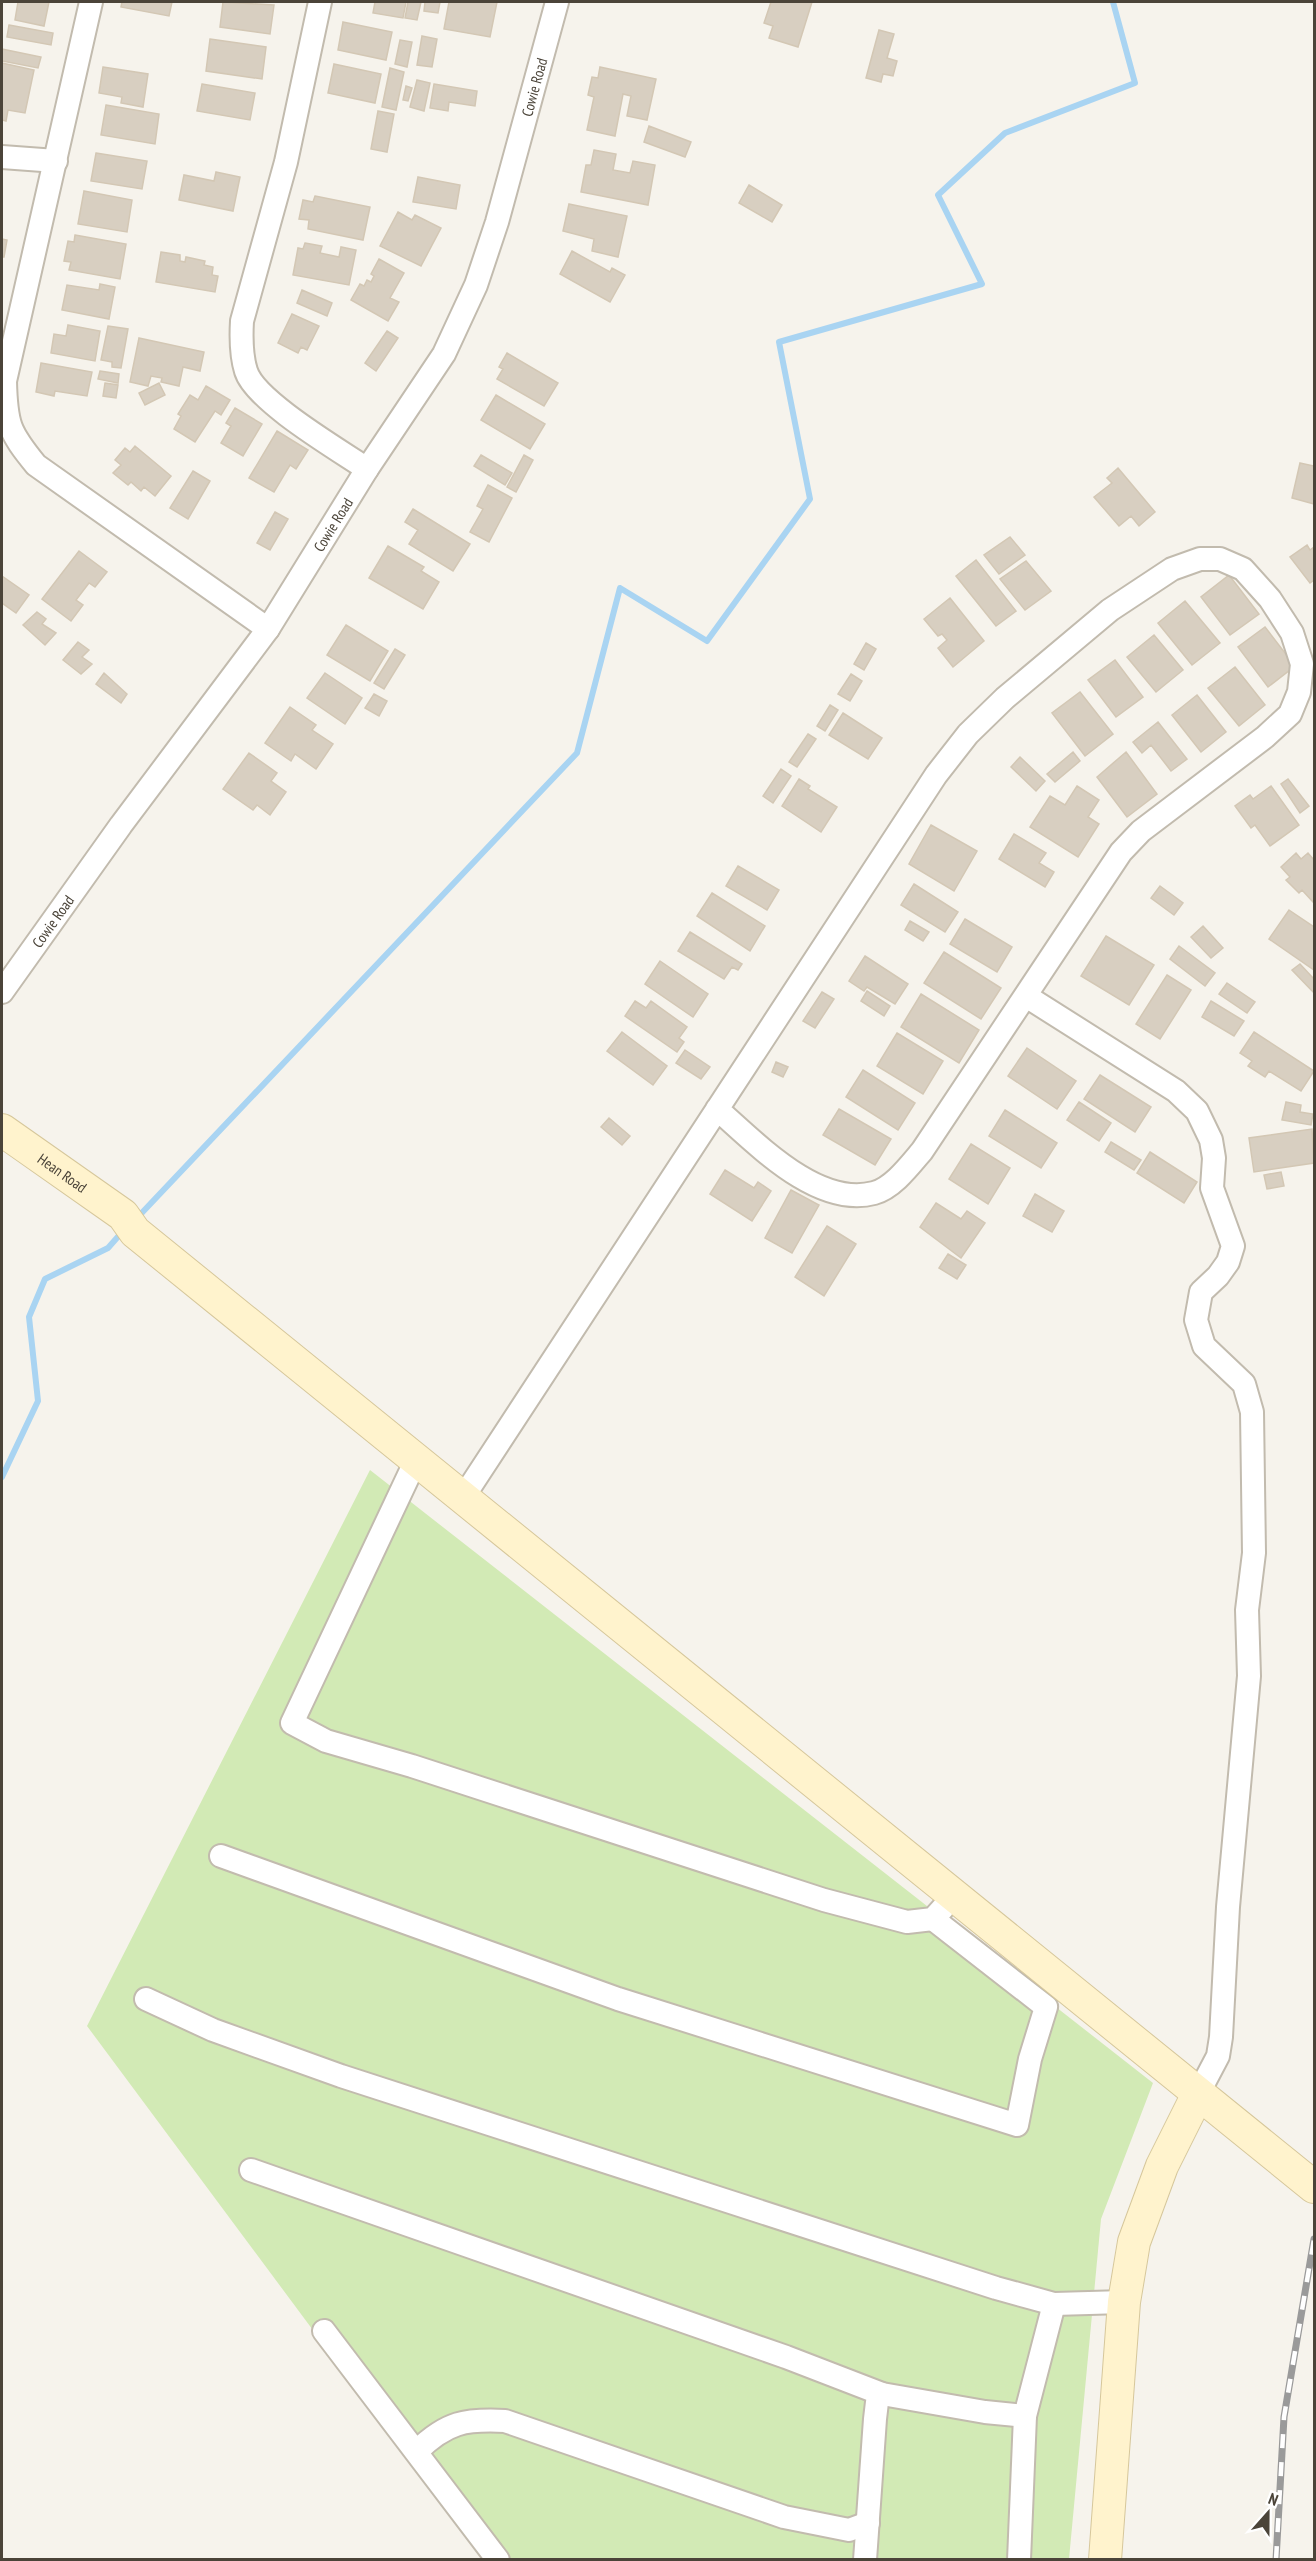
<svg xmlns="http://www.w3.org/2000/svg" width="1316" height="2561" font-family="'PT Sans Narrow',sans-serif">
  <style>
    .green { fill: #d2eab5 }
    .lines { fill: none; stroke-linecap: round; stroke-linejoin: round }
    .stream { stroke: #a9d4f2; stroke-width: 6 }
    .building { fill: #d8cfc1; stroke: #d3c7b4; stroke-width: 1.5 }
    .street-casing { stroke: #c2bbae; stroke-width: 26 }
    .secondary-casing { stroke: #d6c79b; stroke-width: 34 }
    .street { stroke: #fff; stroke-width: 22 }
    .secondary { stroke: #fff3cd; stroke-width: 32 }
    .rail-casing { stroke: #9a9a9a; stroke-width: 7 }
    .rail { stroke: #fff; stroke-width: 4.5; stroke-dasharray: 14; stroke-linecap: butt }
    .labels { text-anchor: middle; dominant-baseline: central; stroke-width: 4.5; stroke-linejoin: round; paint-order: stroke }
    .street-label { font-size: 15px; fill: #4b4439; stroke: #fff }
  </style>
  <rect width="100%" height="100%" fill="#f6f3ec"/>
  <!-- green -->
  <path class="green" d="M370,1470L1153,2083L1101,2219L1069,2559H483L87,2026Z"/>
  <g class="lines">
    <!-- stream -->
    <path class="stream" d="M137,1218L577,753L620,588L707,641L810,499L779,342L982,284L938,195L1005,133L1135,83L1113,2
      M2,1477L38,1401L29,1317L45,1279L108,1248L123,1231"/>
  </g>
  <!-- building -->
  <path class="building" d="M18,2H49L44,26L15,20Z
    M122,2H172L169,16L121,7Z
    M223,2L274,5L270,34L220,27Z
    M375,2H406L403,18L373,13Z
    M408,2H421L417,20L405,18Z
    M425,2H440L438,13L424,11Z
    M449,2H497L490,37L444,29Z
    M771,2H812L798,47L769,38L773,26L764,23Z
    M343,22L392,32L386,60L338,50Z
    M9,25L53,33L51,45L7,37Z
    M879,30L894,34L887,58L897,61L893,76L883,74L881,82L866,78Z
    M422,36L437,39L432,67L417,65Z
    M210,39L266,47L262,79L206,71Z
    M400,40L412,42L407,67L395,64Z
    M2,49L41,57L38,68L2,61Z
    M2,63L34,70L25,113L8,110L6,121L2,120Z
    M334,64L381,74L375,103L328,93Z
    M103,67L148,74L143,107L121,103L122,97L99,93Z
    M600,67L656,79L647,120L627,116L631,96L623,94L615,136L587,130L594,97L588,95L592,77L598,78Z
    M390,68L404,72L396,110L382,107Z
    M417,80L430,83L424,111L410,107Z
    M202,84L255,93L250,120L197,111Z
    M434,84L477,91L475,106L449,102L448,111L430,108Z
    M406,86L412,88L408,101L403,100Z
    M106,105L159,114L155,144L101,135Z
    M378,111L394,114L387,152L371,149Z
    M649,126L691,142L685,157L644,142Z
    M594,150L616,154L613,170L630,173L633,161L655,165L648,205L581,192L586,165H591Z
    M96,153L147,161L142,189L91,181Z
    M216,172L240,177L233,211L179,200L184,175L214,181Z
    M418,177L460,185L456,209L413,202Z
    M749,185L782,205L772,222L739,203Z
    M84,191L132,200L127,232L78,224Z
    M315,196L370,207L363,240L308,229L309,220L299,219L303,200L313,202Z
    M569,204L627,216L618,257L592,251L594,239L563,231Z
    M398,212L412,220L415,215L441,228L421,266L380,246Z
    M75,235L126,244L120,279L69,270L71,262L64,261L68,241L74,242Z
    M2,239L7,240L4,257H2Z
    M305,243L322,246L320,253L339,257L341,247L356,250L349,285L293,275L298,248L303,249Z
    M572,251L610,272L612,268L625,275L610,302L560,274Z
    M161,252L180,255V261L185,262L186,257L205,261L204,265L213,267L212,275L218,276L215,292L156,282Z
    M379,259L404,273L390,298L399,302L388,321L351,300L360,284L364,286L367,280L371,282L374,276L371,274Z
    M100,284L115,287L109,319L62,310L67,285L99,290Z
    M302,290L332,303L327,316L297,303Z
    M292,314L319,326L307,350L301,347L298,353L278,343Z
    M68,325L100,331L95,361L51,353L54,334L66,336Z
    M108,326L128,329L121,368L112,367V362L101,360Z
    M387,331L398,338L376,371L365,363Z
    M139,338L204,352L200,371L183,367L179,386L161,382L162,378L151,376L148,386L130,382Z
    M507,353L558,383L544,406L497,379L503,369L499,367Z
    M41,363L92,372L87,396L55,391L54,396L36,392Z
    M100,371L119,374L118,383L98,379Z
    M105,383L118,385L116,398L103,396Z
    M159,383L165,395L145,405L139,393Z
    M206,386L230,400L221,415L215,411L195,442L174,429L181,416L178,414L190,395L198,400Z
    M496,395L545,424L530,449L481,420Z
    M235,408L262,424L243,456L221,443L231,426L226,423Z
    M277,431L308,450L296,469L290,465L274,492L249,478Z
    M135,446L171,476L155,496L144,487L141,491L131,482L128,485L113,473L121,465L115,460L125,448L130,452Z
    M481,455L512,473L505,485L474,466Z
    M524,455L533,460L516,492L507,487Z
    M1300,463L1314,466V504L1292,498Z
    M1118,468L1155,512L1139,526L1131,516L1119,526L1094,497L1112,483L1107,478Z
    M193,471L210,481L188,519L170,508Z
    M488,485L512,498L489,542L470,532L483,509L477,506Z
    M413,509L470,544L453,571L409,544L418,530L405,522Z
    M275,512L288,519L270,550L257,543Z
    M1010,537L1025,555L999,574L984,555Z
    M1307,545L1310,550L1314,547V580L1310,583L1290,557Z
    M388,546L424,567L421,571L439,582L423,609L369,578Z
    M79,551L107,572L95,587L89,583L76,600L83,605L71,621L42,599Z
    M976,560L1016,611L996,626L956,576Z
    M1026,561L1051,591L1025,610L1000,579Z
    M1229,575L1259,614L1230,635L1201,597Z
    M2,576L29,595L16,613L2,603Z
    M950,598L984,641L953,667L938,648L947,640L942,634L938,636L924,619Z
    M1185,601L1220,643L1192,665L1158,623Z
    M37,612L46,619L42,624L56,633L45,645L23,625Z
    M346,625L388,651L370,681L327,655Z
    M1265,627L1295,666L1268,687L1238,647Z
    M1154,635L1183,670L1156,692L1127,657Z
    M78,642L89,650L82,657L92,664L81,674L63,660Z
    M866,643L876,649L864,670L854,664Z
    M395,649L405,655L384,689L374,683Z
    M1115,660L1143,697L1116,717L1088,680Z
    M1235,667L1265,705L1239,726L1208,688Z
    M104,673L127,694L121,703L96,684Z
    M325,673L362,698L345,724L307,698Z
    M851,674L862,681L850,701L838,694Z
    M1080,692L1113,734L1085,756L1052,713Z
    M374,694L387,701L379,716L365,708Z
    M1197,695L1226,732L1201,752L1172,715Z
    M830,705L838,710L825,731L817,726Z
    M290,707L316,725L312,730L333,744L316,769L295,754L291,761L265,743Z
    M843,713L882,738L868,759L829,735Z
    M1158,722L1187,759L1171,771L1151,745L1142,753L1133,742Z
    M808,734L816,739L797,767L789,762Z
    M1073,752L1080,761L1055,782L1047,774Z
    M1126,752L1157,794L1127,817L1097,777Z
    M249,753L277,773L271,781L286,792L270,815L257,805L253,810L223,789Z
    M1020,757L1045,781L1036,791L1011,767Z
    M781,769L791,776L773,803L763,796Z
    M799,779L810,786L808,789L837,807L821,832L782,806Z
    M1288,779L1309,806L1300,813L1281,784Z
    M1077,786L1099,800L1088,817L1099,824L1078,857L1030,827L1050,796L1065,805Z
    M1271,786L1299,825L1270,846L1255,825L1251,828L1235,806L1250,795L1253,799Z
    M931,825L977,851L954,891L909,864Z
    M1014,834L1046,853L1039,863L1054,872L1045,887L999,859Z
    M1296,853L1301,859L1308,853L1314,860V903L1302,890L1299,893L1286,880L1290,877L1281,867Z
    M738,866L779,890L767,910L726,886Z
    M914,884L958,912L945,932L901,905Z
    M1160,886L1183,903L1174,915L1151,898Z
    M712,893L765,926L750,951L697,916Z
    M1289,910L1314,927V970L1269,939Z
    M965,919L1012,947L997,972L950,944Z
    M910,921L929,932L923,941L905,930Z
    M1203,926L1223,948L1211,958L1191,937Z
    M690,932L742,964L738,970L732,967L724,979L678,951Z
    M1106,936L1154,965L1129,1005L1081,976Z
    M1179,946L1215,973L1205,986L1170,959Z
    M944,952L1001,988L981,1019L924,983Z
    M865,956L908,984L895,1004L867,987L864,991L849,981Z
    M660,961L708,994L693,1017L645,984Z
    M1300,964L1314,979V993L1292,970Z
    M1167,975L1191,990L1160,1039L1136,1024Z
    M1227,983L1255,1002L1247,1013L1219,994Z
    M867,991L890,1006L884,1016L861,1001Z
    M822,992L834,999L815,1028L803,1021Z
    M921,994L979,1030L959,1063L901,1027Z
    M635,1001L646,1008L651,1001L687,1027L679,1038L684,1042L677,1052L625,1016Z
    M1211,1001L1244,1021L1234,1036L1202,1017Z
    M622,1032L667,1066L653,1085L607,1051Z
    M1254,1032L1314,1071L1301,1091L1269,1071L1265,1077L1248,1066L1252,1061L1240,1053Z
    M897,1033L943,1061L923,1094L877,1066Z
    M1027,1048L1076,1081L1057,1109L1008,1076Z
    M685,1050L710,1067L701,1079L676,1063Z
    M776,1062L788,1067L783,1077L772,1072Z
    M863,1070L915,1103L898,1130L846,1097Z
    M1100,1075L1151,1107L1135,1132L1084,1099Z
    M1079,1102L1111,1123L1099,1141L1067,1120Z
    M1286,1102L1301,1105L1300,1112L1313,1114L1311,1125L1282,1120Z
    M839,1109L891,1139L875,1165L823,1135Z
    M1005,1110L1057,1143L1041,1168L989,1136Z
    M609,1118L630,1136L622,1145L601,1127Z
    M1312,1129L1314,1163L1254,1172L1249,1138Z
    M1111,1142L1141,1160L1134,1170L1105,1152Z
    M971,1144L1010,1168L988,1204L949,1179Z
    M1150,1152L1197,1182L1184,1203L1137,1173Z
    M725,1170L754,1188L758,1182L771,1191L752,1221L710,1194Z
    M1281,1172L1284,1186L1267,1189L1264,1175Z
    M791,1190L819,1205L792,1253L765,1238Z
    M1035,1194L1064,1211L1052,1232L1023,1216Z
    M936,1203L961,1219L967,1211L985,1223L961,1258L920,1227Z
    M827,1226L856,1244L824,1296L795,1277Z
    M948,1254L966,1265L957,1279L939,1268Z"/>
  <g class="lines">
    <!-- street casing -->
    <g class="street-casing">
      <g id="street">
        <path d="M91,2L5,381C6,424 9,432 36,465L268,629"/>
        <path d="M320,2L286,162L242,321C241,338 241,355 246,371C255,401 339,450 367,469"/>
        <path d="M2,157L56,161"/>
        <path id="s1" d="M2,992L121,825L268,629L367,469L444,354L476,285L497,222L557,2"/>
        <path d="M1026,996L1176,1091L1197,1111L1211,1140L1214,1158L1212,1188L1233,1246L1228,1262L1218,1276L1201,1292L1196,1320L1204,1346L1244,1384L1252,1412L1254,1553L1247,1610L1249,1676L1228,1907L1221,2037L1218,2056L1198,2094"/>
        <path d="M417,1458L292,1723L326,1741L412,1766L824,1900L907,1922L933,1919L943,1908"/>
        <path d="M464,1496L936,775L968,734L1005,698L1110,610L1172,569L1200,559H1220L1243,569L1270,599L1292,633L1302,664L1299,692L1290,714L1265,737L1141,831L1121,852L922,1151C910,1165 893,1188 874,1193C817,1208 756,1143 717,1109"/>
        <path d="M221,1856L618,1999L1017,2125L1030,2059L1046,2007L933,1919"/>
        <path d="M146,1999L213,2030L341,2076L996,2288L1054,2304L1124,2302"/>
        <path d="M251,2170L786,2357L882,2394L985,2412L1025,2416"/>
        <path d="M324,2331L498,2560"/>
        <path d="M417,2451C447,2422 465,2419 505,2421L784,2517L849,2530L868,2523"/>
        <path d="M865,2560L875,2419L877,2402L882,2394"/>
        <path d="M1019,2560L1025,2416L1054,2304"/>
      </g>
    </g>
    <!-- secondary casing -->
    <g class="secondary-casing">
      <g id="secondary">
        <path id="s2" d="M2,1130L123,1215L135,1232L1314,2187"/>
        <path d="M1105,2560L1124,2302L1134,2242L1162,2166L1198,2094"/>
      </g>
    </g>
    <!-- street -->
    <use href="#street" class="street"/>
    <!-- secondary -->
    <use href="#secondary" class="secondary"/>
    <!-- rail casing -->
    <g class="rail-casing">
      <path id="rail" d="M1276,2560L1284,2417L1314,2239"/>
    </g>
    <!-- rail -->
    <use href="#rail" class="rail"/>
  </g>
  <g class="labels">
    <!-- street labels -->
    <g class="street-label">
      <text stroke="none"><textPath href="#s1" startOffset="1059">Cowie Road</textPath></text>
      <text stroke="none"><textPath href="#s1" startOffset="573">Cowie Road</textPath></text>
      <text stroke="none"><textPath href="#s1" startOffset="87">Cowie Road</textPath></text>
      <text stroke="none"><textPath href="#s2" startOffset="74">Hean Road</textPath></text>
    </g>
  </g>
  <!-- border -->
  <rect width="1316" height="2561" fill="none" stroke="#4b4439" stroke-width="6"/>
  <!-- north arrow -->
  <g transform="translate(1268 2513) rotate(21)" stroke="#ffffff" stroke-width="4.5" paint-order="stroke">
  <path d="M0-4.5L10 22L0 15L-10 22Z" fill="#4b4439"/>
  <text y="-9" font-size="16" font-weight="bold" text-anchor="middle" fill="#4b4439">N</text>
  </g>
</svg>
